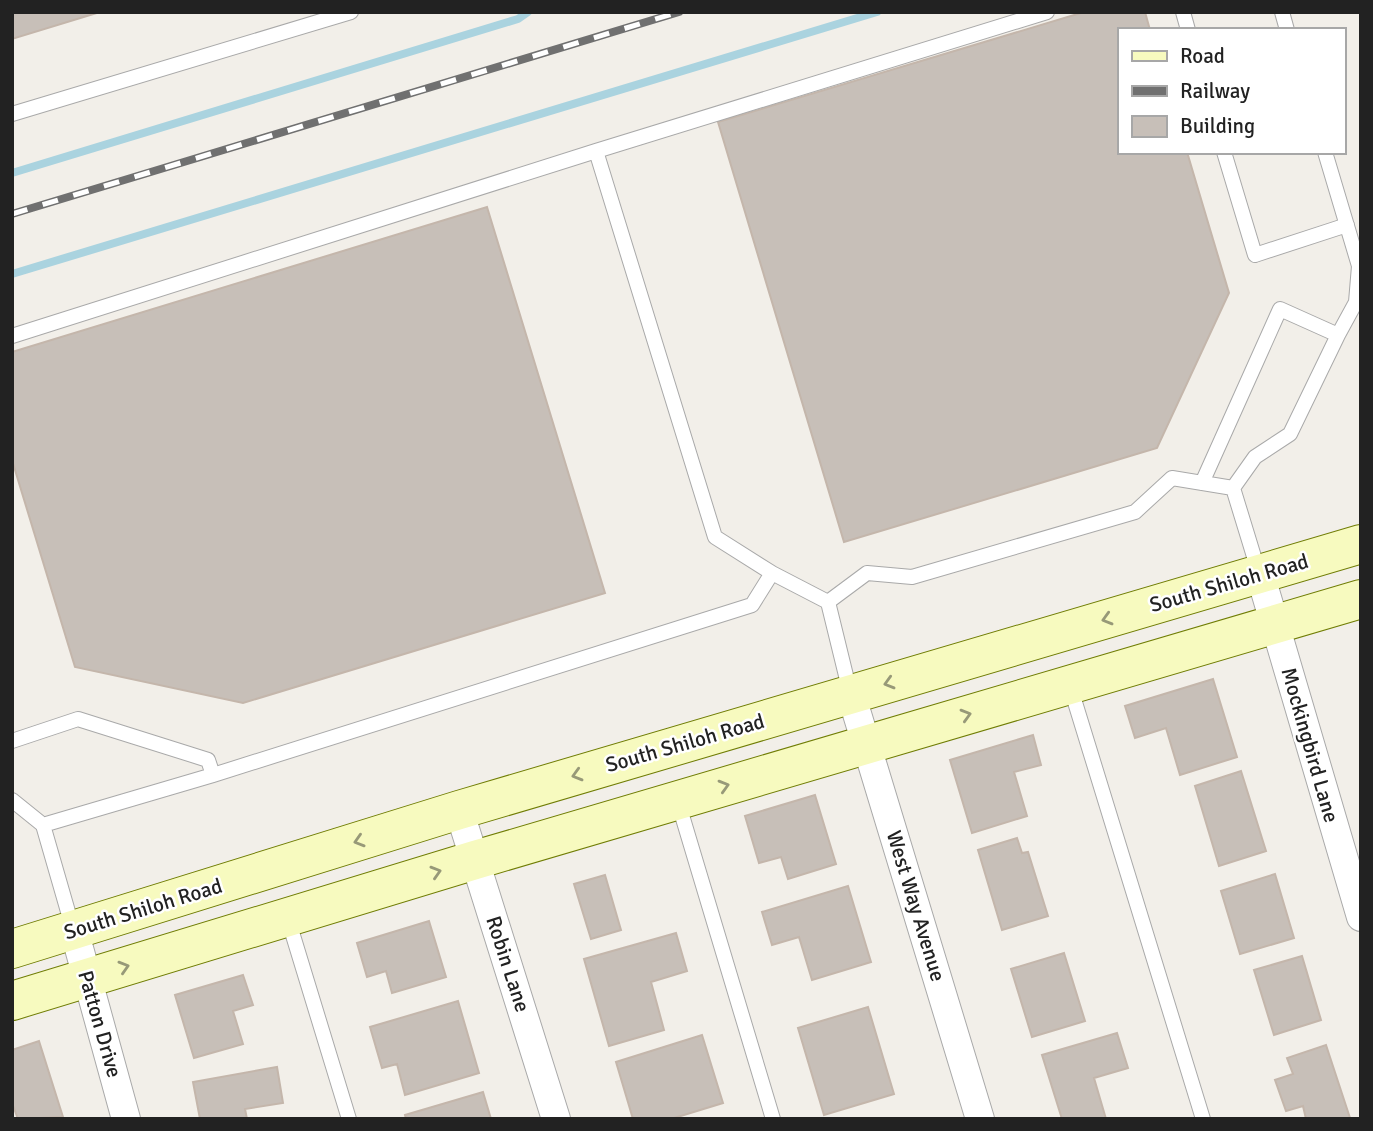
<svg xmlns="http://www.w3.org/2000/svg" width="1373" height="1131" font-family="Signika,sans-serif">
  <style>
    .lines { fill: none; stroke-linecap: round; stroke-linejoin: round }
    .stream { stroke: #aad3df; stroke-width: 8 }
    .building { fill: #c7bfb8; stroke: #c4b6ab; stroke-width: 2 }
    .lane-casing { stroke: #a9a9a9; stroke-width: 16 }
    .street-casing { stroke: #a9a9a9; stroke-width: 30 }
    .secondary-casing { stroke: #707d05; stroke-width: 40 }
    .lane { stroke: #fff; stroke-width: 14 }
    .street { stroke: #fff; stroke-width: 28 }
    .secondary { stroke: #f7fabf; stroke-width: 38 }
    .rail-casing { stroke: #707070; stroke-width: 8 }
    .rail { stroke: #fff; stroke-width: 5; stroke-dasharray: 16; stroke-linecap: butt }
    .oneway { stroke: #979978 }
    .labels { text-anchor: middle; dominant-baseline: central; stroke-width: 5; stroke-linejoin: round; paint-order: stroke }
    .street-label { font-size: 21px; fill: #222; stroke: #fff }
  </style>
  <rect width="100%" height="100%" fill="#f2efe9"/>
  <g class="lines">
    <!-- stream -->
    <path class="stream" d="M12,173L518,19L528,12
      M12,274L877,12"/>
  </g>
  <!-- building -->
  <path class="building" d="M12,12H100L12,39Z
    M1084,12H1145L1150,30H1119V152H1187L1229,293L1157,448L844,542L718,122Z
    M487,207L605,593L243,703L75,667L12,460V352Z
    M1213,679L1237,757L1180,775L1166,728L1135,738L1125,706Z
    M1033,735L1041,765L1014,772L1027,816L972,833L950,760Z
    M1241,771L1266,851L1219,866L1195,786Z
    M815,795L836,864L788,879L781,857L759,863L745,816Z
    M1017,838L1022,853L1028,852L1048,916L1002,930L978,850Z
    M1275,874L1294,938L1240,954L1221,891Z
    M605,875L621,930L591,939L574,884Z
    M848,886L871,962L812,980L799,937L772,945L762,912Z
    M429,921L446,977L392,993L386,971L367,977L357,943Z
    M676,933L687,971L651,982L664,1030L609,1046L584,959Z
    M1064,953L1085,1021L1032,1037L1011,969Z
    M1302,956L1321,1020L1274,1035L1254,970Z
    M243,975L253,1005L233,1011L243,1044L194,1058L175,995Z
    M458,1001L479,1073L405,1095L397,1064L382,1068L370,1027Z
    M868,1007L894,1094L824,1115L798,1028Z
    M1117,1033L1128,1068L1094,1078L1106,1119H1062L1042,1055Z
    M702,1035L723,1103L671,1119H633L616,1062Z
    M39,1041L63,1117L18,1119L12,1103V1050Z
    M1326,1045L1350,1118L1306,1119L1303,1106L1286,1111L1275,1080L1293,1074L1287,1058Z
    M277,1067L283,1103L245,1109L247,1119H200L193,1082Z
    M483,1092L491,1119H406L405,1115Z"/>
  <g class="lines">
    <!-- lane casing -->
    <g class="lane-casing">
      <path id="lane" d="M1183,12L1188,30
        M1282,12L1287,30
        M12,114L351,12
        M596,151L715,537L772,573
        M1224,152L1255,255L1347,225
        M1325,152L1359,266L1356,302L1338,335
        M12,336L596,151L1047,12
        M1202,483L1280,309L1338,335L1290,434L1255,457L1233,488
        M828,602L850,692
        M1070,686L1203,1119
        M12,741L78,719L208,760L213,775
        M12,800L43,825
        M678,802L773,1119
        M288,919L349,1119
        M73,929L43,825L213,775L752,605L772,573L828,602L867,573L912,577L1135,512L1172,478L1233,488L1259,573"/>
    </g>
    <!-- street casing -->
    <g class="street-casing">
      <path id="street" d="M1260,574L1361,917
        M851,694L980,1119
        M459,810L556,1119
        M74,930L126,1119"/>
    </g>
    <!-- secondary casing -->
    <g class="secondary-casing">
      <path id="secondary" d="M12,949L459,810L1361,544
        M12,1001L475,860L1361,599"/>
    </g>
    <!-- lane -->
    <use href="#lane" class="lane"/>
    <!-- street -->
    <use href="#street" class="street"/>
    <!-- secondary -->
    <use href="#secondary" class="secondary"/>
    <!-- rail casing -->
    <g class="rail-casing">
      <path id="rail" d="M12,214L679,12"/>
    </g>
    <!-- rail -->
    <use href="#rail" class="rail"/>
  </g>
  <!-- one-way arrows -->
  <defs><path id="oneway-chevron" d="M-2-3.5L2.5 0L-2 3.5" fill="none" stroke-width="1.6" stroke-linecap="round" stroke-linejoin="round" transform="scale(1.75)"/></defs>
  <g class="oneway">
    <use href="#oneway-chevron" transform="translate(1107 619) rotate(164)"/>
    <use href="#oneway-chevron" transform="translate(889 683) rotate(164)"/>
    <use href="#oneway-chevron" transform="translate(966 715) rotate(-16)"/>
    <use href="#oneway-chevron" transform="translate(577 775) rotate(164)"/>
    <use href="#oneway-chevron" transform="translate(724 786) rotate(-16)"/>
    <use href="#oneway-chevron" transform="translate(359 841) rotate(163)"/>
    <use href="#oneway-chevron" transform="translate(436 872) rotate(-17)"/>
    <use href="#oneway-chevron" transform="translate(124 967) rotate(-17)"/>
  </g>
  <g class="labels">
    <!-- street labels -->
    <g class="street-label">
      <text transform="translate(1229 583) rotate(-16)">South Shiloh Road</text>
      <text transform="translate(685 743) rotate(-16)">South Shiloh Road</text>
      <text transform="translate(1310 745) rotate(74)">Mockingbird Lane</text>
      <text transform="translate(916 906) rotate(73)">West Way Avenue</text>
      <text transform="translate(143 909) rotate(-17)">South Shiloh Road</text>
      <text transform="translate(508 964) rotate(72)">Robin Lane</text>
      <text transform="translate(100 1024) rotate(74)">Patton Drive</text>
    </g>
  </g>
  <!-- border -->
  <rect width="1373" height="1131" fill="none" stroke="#222222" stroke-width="28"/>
  <!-- legend -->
  <rect x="1118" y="28" width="228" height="126" fill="#ffffff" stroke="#a7a7a7" stroke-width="2"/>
  <rect x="1132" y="51" width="35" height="10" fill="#f7fabf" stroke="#a7a7a7" stroke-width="2"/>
  <text x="1180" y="63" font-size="21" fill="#222222">Road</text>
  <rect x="1132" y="86" width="35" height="10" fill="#707070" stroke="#a7a7a7" stroke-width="2"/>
  <text x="1180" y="98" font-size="21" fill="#222222">Railway</text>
  <rect x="1132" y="116" width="35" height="21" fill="#c7bfb8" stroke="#a7a7a7" stroke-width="2"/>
  <text x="1180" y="133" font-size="21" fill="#222222">Building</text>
</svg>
